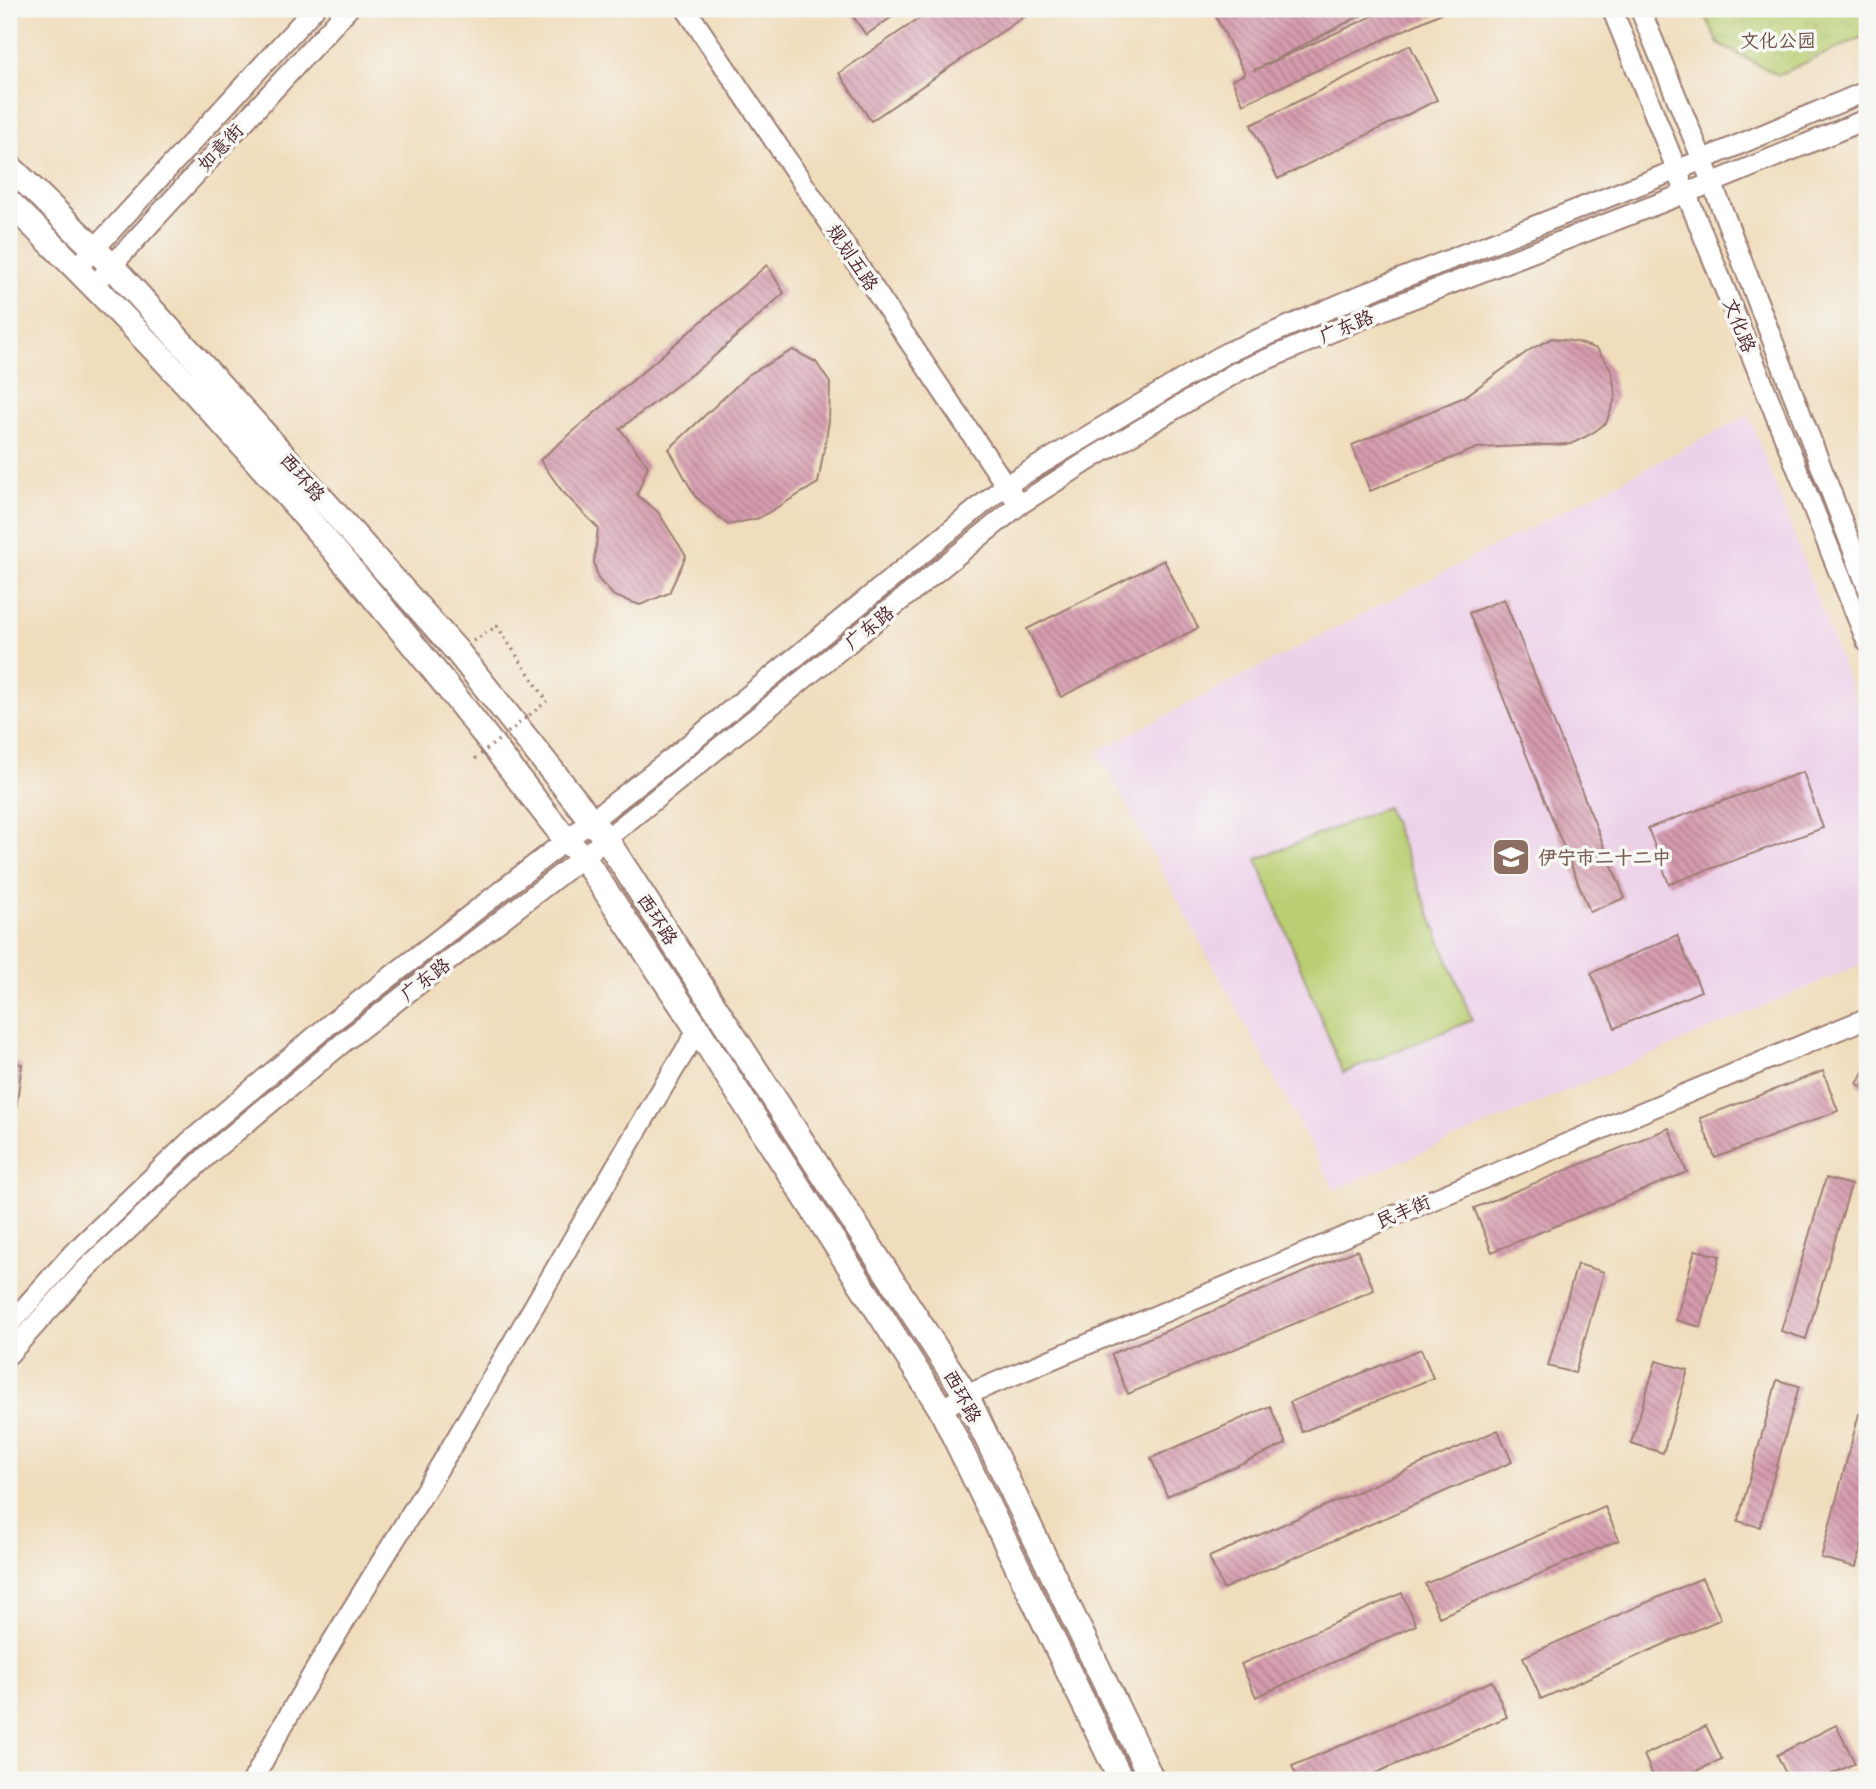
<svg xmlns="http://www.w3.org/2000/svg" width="1876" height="1789" font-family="Delius,'LXGW WenKai TC',sans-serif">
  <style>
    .built { fill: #edd1e9 }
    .park { fill: url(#park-crowns); stroke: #82774f; stroke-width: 2 }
    .garden { fill: #bacf73; stroke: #82774f; stroke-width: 2 }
    .building { fill: url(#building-back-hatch) }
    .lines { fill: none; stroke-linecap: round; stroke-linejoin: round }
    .minor-casing { stroke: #9d7e74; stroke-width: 23 }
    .major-casing { stroke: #9d7e74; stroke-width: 28 }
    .path { stroke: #9d7e74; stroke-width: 3.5; stroke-dasharray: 2 5; stroke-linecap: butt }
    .minor { stroke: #fff; stroke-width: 19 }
    .major { stroke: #fff; stroke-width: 24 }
    .path-bridge { stroke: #9d7e74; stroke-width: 3.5; stroke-dasharray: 2 5; stroke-linecap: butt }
    .labels { text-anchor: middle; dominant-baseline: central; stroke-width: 7; stroke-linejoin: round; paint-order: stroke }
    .park-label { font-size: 19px; fill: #664b3d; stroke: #f6f6f2 }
    .street-label { font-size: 19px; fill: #4a1f2b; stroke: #f6f6f2 }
    .education-label { font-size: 19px; font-weight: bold; fill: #785e54; stroke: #f6f6f2; text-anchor: start }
  </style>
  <defs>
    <pattern id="park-crowns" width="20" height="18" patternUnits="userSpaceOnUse" patternTransform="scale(1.75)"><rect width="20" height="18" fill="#bacf73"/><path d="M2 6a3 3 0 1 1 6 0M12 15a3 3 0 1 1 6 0" fill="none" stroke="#a1b164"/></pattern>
    <pattern id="building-back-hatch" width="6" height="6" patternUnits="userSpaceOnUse" patternTransform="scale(1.75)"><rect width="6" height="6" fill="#d59bae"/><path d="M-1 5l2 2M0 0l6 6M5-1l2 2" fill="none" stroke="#af7e8e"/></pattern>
  </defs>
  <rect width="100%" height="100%" fill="#f6f6f2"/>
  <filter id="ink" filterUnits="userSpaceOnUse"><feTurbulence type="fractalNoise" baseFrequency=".0143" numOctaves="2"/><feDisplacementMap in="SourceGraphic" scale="14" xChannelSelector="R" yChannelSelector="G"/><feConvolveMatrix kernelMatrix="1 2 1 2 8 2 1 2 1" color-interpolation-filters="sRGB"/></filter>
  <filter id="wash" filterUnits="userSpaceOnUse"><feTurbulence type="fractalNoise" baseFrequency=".00686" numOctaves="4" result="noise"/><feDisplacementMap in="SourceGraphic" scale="28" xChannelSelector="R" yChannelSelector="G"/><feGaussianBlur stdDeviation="1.57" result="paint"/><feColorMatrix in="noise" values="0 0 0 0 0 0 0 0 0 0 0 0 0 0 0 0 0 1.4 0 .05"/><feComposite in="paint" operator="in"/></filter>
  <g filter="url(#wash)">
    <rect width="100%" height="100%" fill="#f0ddbc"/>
    <!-- built -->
    <path class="built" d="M1749,415L1867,731V962L1335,1190L1097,751Z"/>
    <!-- park -->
    <path class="park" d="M1703,9H1867V35L1778,75L1718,44Z"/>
    <!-- garden -->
    <path class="garden" d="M1387,807L1472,1020L1343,1073L1257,859Z"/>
    <g id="blocks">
      <!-- building -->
      <path class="building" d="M848,9H903L866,35Z
        M933,9H1035L871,121L839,73Z
        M1223,9H1373L1253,71L1388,9H1450L1243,104L1232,80L1245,74L1214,13Z
        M1410,45L1437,100L1278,179L1251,125Z
        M767,265L784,293L710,360L620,429L648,466L637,495L658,512L686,556L669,593L640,605L614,596L598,579L594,562L598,528L562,491L540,460Z
        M1552,338L1577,342L1597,349L1611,369L1616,396L1606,423L1591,434L1571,444L1477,448L1370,491L1352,445L1464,397L1531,349Z
        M793,350L816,362L830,383L829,421L818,483L759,518L728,525L695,496L669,449L748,375Z
        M1164,560L1198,628L1061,697L1027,629Z
        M1504,599L1625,898L1590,912L1469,613Z
        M1803,772L1823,828L1669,884L1648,828Z
        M1677,935L1701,991L1615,1028L1591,973Z
        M9,1062L22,1064L10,1154H9Z
        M1867,1064V1089L1857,1084Z
        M1823,1071L1838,1111L1715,1158L1700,1118Z
        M1669,1128L1687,1172L1492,1252L1474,1208Z
        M1826,1178L1851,1185L1806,1339L1781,1331Z
        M1357,1250L1374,1290L1128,1394L1111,1354Z
        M1695,1250L1720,1256L1701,1327L1676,1320Z
        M1577,1264L1604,1272L1575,1373L1548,1366Z
        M1421,1349L1433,1378L1302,1432L1290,1402Z
        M1656,1361L1688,1370L1663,1453L1631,1443Z
        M1777,1380L1799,1386L1760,1527L1738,1521Z
        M1270,1406L1286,1444L1167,1496L1151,1458Z
        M1859,1414L1867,1416V1524L1856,1567L1821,1558Z
        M1498,1430L1512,1462L1223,1589L1209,1557Z
        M1605,1507L1619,1540L1439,1617L1425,1584Z
        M1702,1578L1721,1619L1541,1699L1523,1657Z
        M1402,1593L1416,1625L1256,1697L1241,1664Z
        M1492,1681L1507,1717L1359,1780H1298L1292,1766Z
        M1836,1725L1855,1763L1820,1780H1789L1777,1755Z
        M1706,1726L1722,1759L1678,1780H1655L1644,1755Z"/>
    </g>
  </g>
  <g filter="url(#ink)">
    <use href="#blocks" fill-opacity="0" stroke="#9d7e74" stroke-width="2"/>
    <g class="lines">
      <!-- minor casing -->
      <g class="minor-casing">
        <path id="minor" d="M686,9L1013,496
          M1612,9L1867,642
          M1640,9L1712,183L1867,586
          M77,268L314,9
          M104,274L348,9
          M9,1325L73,1253L189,1142L331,1023L672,758L1006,485L1226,353L1380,287L1702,160L1867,91
          M9,1354L86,1269L209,1154L345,1041L606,839L1019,505L1094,457L1237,372L1388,308L1712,183L1867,119
          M941,1409L966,1395L1867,1018
          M253,1780C309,1674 375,1574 437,1471C525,1324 608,1175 698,1030"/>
      </g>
      <!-- major casing -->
      <g class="major-casing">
        <path id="major" d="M9,166L111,265L259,428L457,651L606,839L966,1395L1152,1780
          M9,202C160,348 301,506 433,669C479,726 522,784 567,841L583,857L698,1030L941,1409L1121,1780"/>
      </g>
      <!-- path -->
      <path class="path" d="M473,641L497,626L547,701"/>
      <!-- minor -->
      <use href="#minor" class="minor"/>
      <!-- major -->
      <use href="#major" class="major"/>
      <!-- path-bridge -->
      <path class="path-bridge" d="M475,759L547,701"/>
    </g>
  </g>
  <!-- icons -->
  <defs>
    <g id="school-square" transform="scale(2.0125)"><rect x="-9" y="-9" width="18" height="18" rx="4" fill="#8d6e63" stroke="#f6f6f2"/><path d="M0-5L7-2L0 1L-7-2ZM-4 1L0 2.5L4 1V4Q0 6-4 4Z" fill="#fff"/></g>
  </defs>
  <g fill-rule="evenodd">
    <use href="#school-square" x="1511" y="857"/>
  </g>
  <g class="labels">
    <!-- park labels -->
    <g class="park-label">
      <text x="1778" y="40">文化公园</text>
    </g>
    <!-- street labels -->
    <g class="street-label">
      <text transform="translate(220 147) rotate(-47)">如意街</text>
      <text transform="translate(853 257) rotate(56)">规划五路</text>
      <text transform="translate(1740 325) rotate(68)">文化路</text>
      <text transform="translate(1346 326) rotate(-23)">广东路</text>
      <text transform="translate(303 477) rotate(49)">西环路</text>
      <text transform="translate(869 627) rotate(-39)">广东路</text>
      <text transform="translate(658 919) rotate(57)">西环路</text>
      <text transform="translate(425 979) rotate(-38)">广东路</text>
      <text transform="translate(1403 1211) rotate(-23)">民丰街</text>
      <text transform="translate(963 1396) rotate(61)">西环路</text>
    </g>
    <!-- education labels -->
    <g class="education-label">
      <text x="1538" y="857">伊宁市二十二中</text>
    </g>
  </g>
  <!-- margin -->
  <rect width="1876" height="1789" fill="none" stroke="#f6f6f2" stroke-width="35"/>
</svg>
